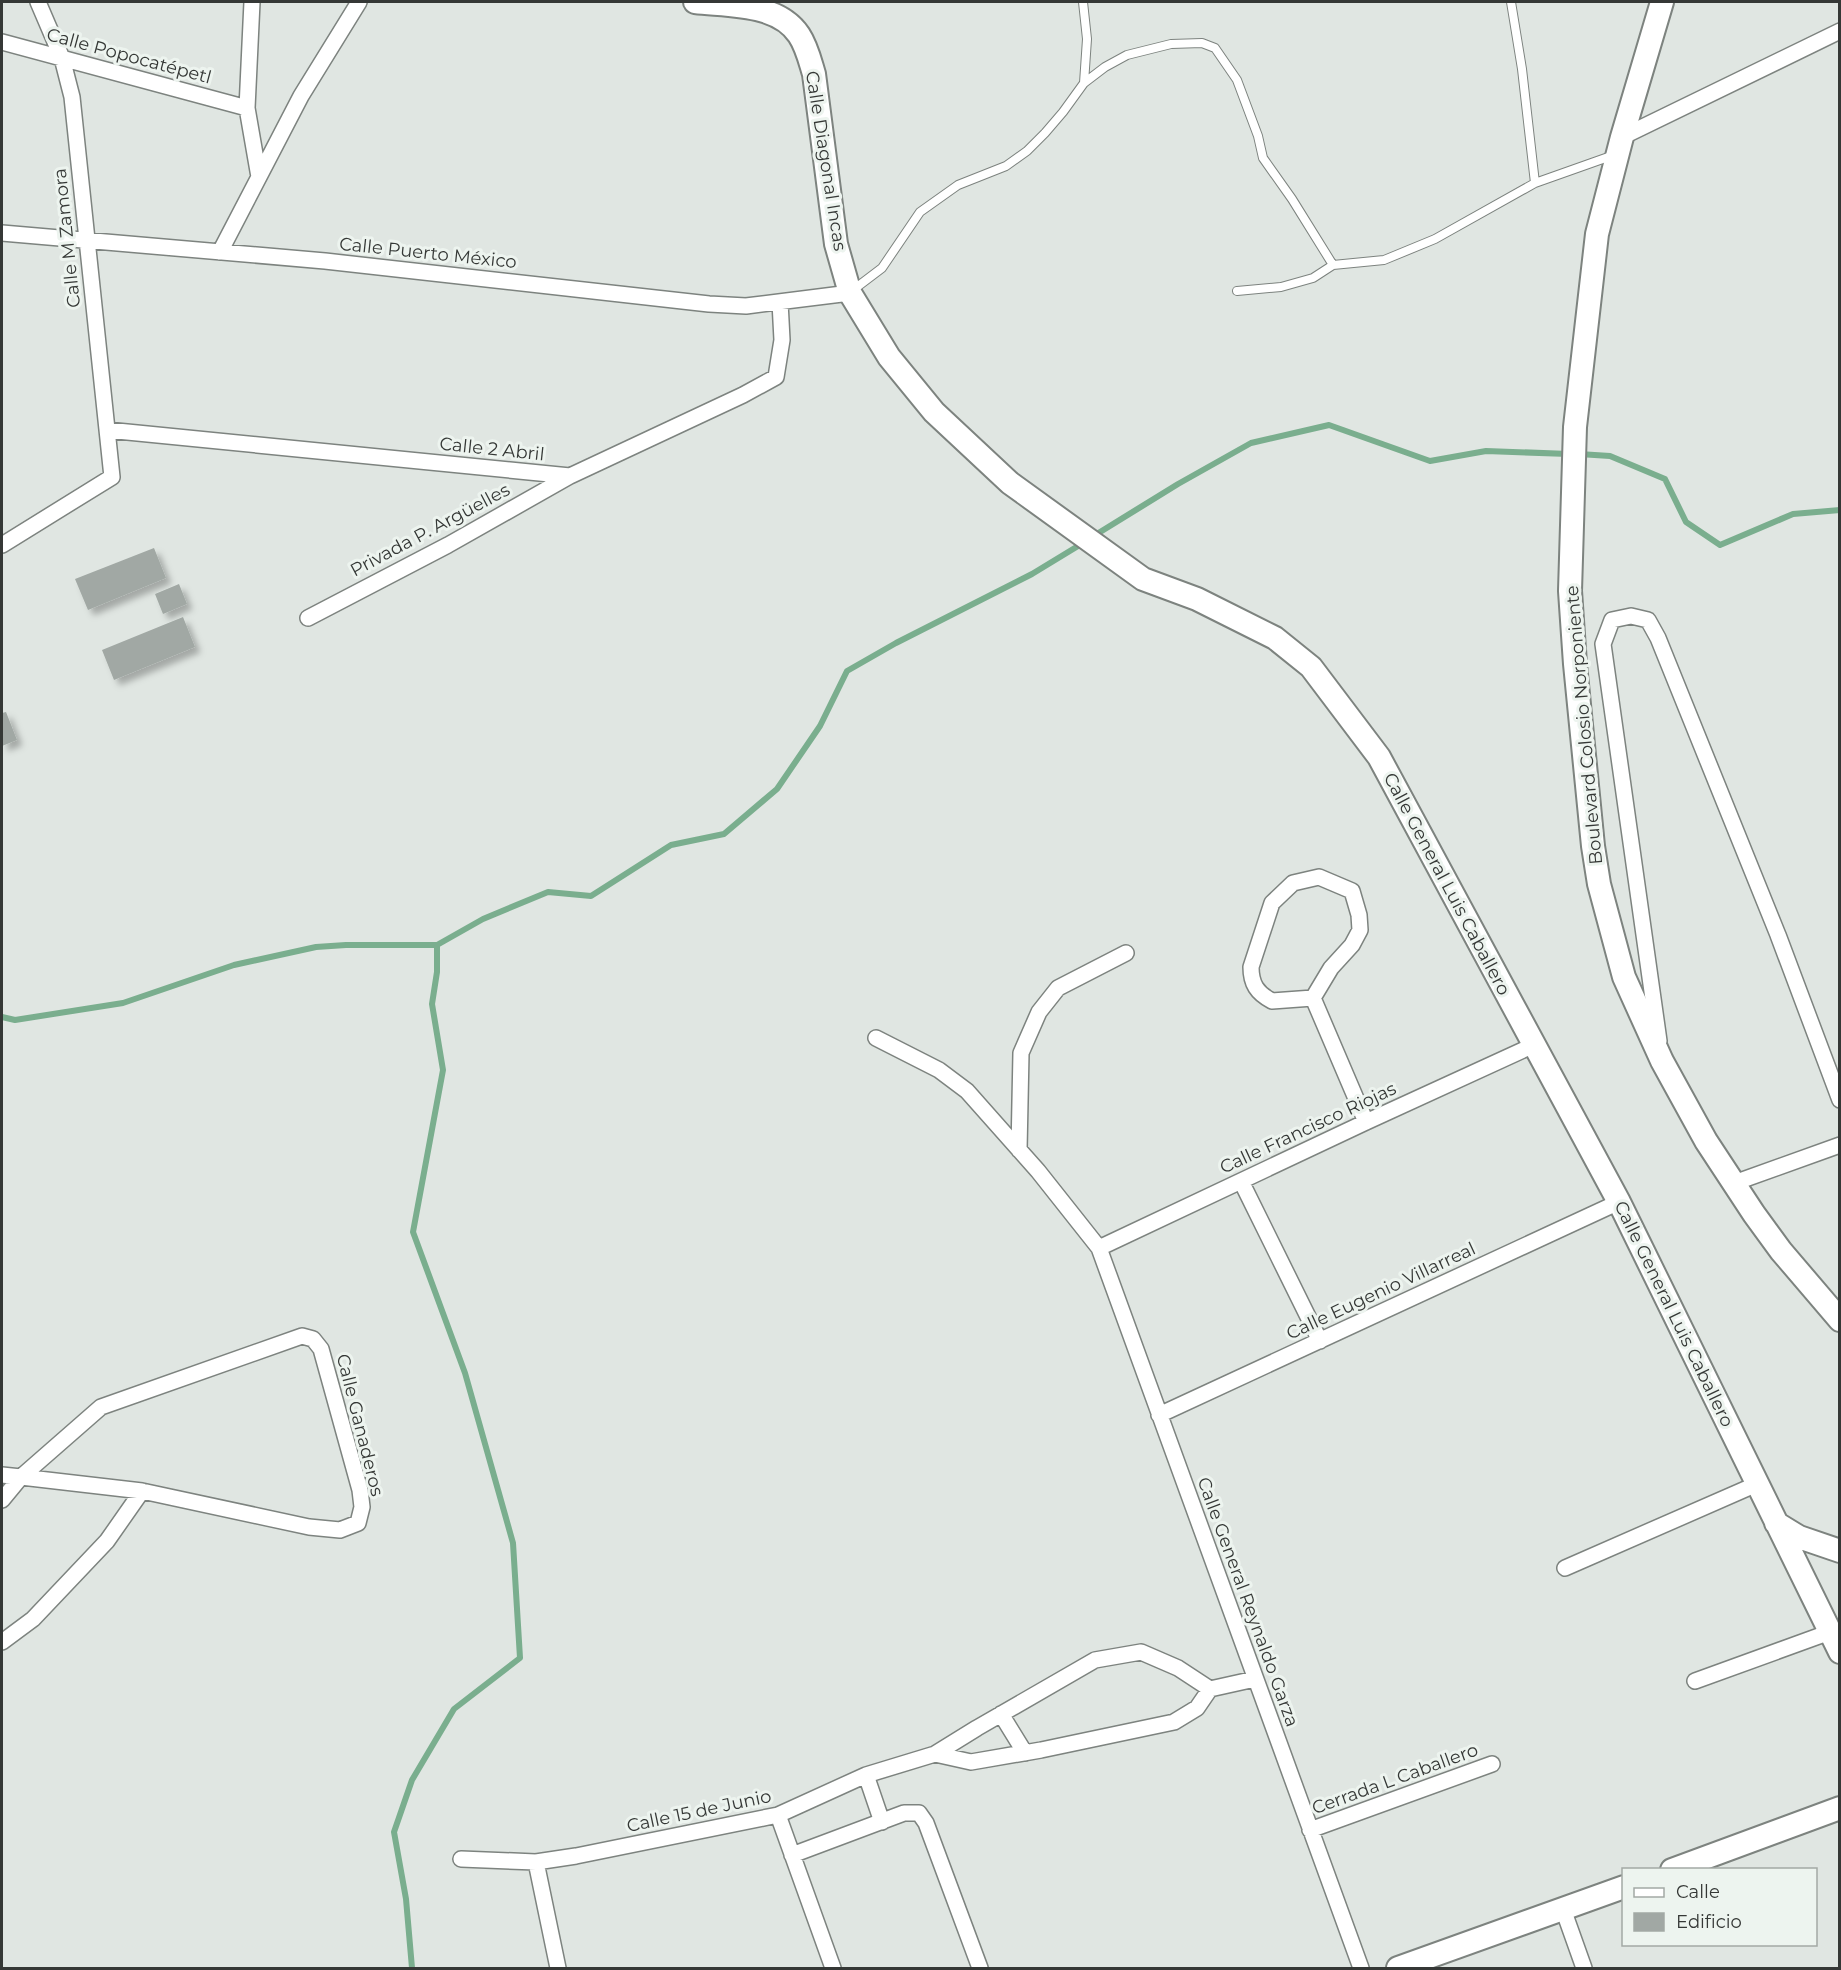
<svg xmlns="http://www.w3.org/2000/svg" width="1841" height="1970" font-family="Montserrat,sans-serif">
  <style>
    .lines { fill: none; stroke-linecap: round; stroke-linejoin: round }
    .stream { stroke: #7aae8e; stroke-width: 6 }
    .building { fill: #a1a8a4; filter: url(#shadow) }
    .lane-casing { stroke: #7d837f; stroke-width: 10 }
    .street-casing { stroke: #7d837f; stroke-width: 18 }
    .secondary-casing { stroke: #7d837f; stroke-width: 26 }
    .lane { stroke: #fff; stroke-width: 8 }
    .street { stroke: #fff; stroke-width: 15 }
    .secondary { stroke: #fff; stroke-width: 22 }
    .labels { text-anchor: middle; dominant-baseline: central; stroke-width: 6; stroke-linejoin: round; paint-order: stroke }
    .street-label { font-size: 18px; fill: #353836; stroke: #edf4ef }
  </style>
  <defs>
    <filter id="shadow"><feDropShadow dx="5.5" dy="5.5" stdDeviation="3" flood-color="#0004"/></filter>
  </defs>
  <rect width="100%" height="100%" fill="#e0e6e2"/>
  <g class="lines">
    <!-- stream -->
    <path class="stream" d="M1579,454L1610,456L1665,479L1686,522L1720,545L1793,514L1840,510
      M1092,537L1178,484L1251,443L1329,425L1430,461L1486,451L1569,454
      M2,1017L15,1020L123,1003L234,965L316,947L346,945H437
      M412,1968L406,1899L394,1832L412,1780L454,1709L520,1658L513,1543L465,1373L413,1232L443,1070L432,1004L437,972V945L483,919L548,892L591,896L671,845L724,834L777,789L820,726L847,671L896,643L1032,574L1083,543"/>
  </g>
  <!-- building -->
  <path class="building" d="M154,548L166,578L88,610L75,579Z
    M179,584L187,604L163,614L155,594Z
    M183,617L195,647L114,680L102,650Z
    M6,712L17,740L2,746V713Z"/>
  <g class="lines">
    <!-- lane casing -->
    <g class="lane-casing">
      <path id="lane" d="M1511,2L1522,69L1535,183
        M1084,83L1105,67L1127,55L1171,44L1202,43L1215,48L1237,80L1258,136L1263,158L1292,199L1333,265
        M853,290L882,268L920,212L958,185L1006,166L1027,151L1045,133L1063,112L1084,83L1087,39L1083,2
        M1237,291L1281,287L1313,278L1333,265L1384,260L1435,239L1535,183L1614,155"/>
    </g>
    <!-- street casing -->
    <g class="street-casing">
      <path id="street" d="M252,2L247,108L259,177
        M2,42L247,108
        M1622,137L1840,31
        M2,233L325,261L709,304L746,306L850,293
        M220,252L301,96L359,2
        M107,430L570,476
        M2,545L112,477L72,97L62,58L38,2
        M308,618L448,545L570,476L743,395L776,377L782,340L780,302
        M1313,998L1272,1001C1257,993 1251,984 1251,967L1272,903L1293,883L1319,877L1352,891L1359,915L1360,930L1352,945L1331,968L1313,998L1366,1122
        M876,1038L939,1070L967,1091L1038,1171L1099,1248L1361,1968
        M1659,1041L1603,644L1612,620L1631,616L1648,620L1658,638L1778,935L1840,1100
        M1019,1150L1021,1053L1039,1012L1058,988L1126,953
        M1241,1181L1320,1341
        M1734,1183L1840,1145
        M1099,1248L1366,1122L1534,1045
        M1159,1415L1619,1202
        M2,1475L21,1477L142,1491L309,1527L340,1530L358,1523L362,1507L360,1490L321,1349L313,1339L302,1336L101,1407L21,1477L2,1500
        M1565,1568L1757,1484
        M2,1642L33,1619L107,1541L142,1491
        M1695,1681L1830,1632
        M1001,1714L1025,1753
        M935,1754L977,1728L1095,1660L1141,1652L1178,1668L1210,1689
        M866,1775L882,1822
        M778,1815L833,1968
        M1310,1830L1492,1764
        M792,1855L904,1813H919L926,1823L980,1968
        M461,1859L536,1862L576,1856L778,1815L866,1775L935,1754L971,1762L1041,1750L1174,1722L1197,1708L1210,1689L1255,1679
        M536,1862L558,1968
        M1563,1909L1584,1968"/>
    </g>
    <!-- secondary casing -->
    <g class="secondary-casing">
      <path id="secondary" d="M695,2C729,6 778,3 799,35C807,47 810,61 814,74L836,244L850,293L889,357L934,412L1010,483L1143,579L1197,599L1275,638L1311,667L1379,757L1619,1202L1840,1652
        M1662,2L1622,137L1597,234L1575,427L1570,591L1575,664L1593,846L1599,884L1624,977L1662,1061L1706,1141L1754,1214L1781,1251L1840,1320
        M1776,1523L1799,1537L1840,1551
        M1672,1870L1840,1808
        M1398,1968L1624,1887"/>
    </g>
    <!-- lane -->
    <use href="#lane" class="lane"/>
    <!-- street -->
    <use href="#street" class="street"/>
    <!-- secondary -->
    <use href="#secondary" class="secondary"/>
  </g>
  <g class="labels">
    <!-- street labels -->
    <g class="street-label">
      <text transform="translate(129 56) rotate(15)">Calle Popocatépetl</text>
      <text transform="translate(826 161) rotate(81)">Calle Diagonal Incas</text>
      <text transform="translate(67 238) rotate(-96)">Calle M Zamora</text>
      <text transform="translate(428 253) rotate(6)">Calle Puerto México</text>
      <text transform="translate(492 449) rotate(6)">Calle 2 Abril</text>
      <text transform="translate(430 530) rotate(-28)">Privada P. Argüelles</text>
      <text transform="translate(1584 725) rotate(-95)">Boulevard Colosio Norponiente</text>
      <text transform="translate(1447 884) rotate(62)">Calle General Luis Caballero</text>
      <text transform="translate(1308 1128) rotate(-25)">Calle Francisco Riojas</text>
      <text transform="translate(1381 1291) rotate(-25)">Calle Eugenio Villarreal</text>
      <text transform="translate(1674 1314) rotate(64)">Calle General Luis Caballero</text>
      <text transform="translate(360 1425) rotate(76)">Calle Ganaderos</text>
      <text transform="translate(1248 1602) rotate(70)">Calle General Reynaldo Garza</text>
      <text transform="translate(1395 1779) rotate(-20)">Cerrada L Caballero</text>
      <text transform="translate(699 1811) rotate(-12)">Calle 15 de Junio</text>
    </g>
  </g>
  <!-- border -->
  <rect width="1841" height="1970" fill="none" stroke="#353836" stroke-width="6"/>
  <!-- legend -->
  <rect x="1622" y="1868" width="195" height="78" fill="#edf4ef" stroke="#a3a9a5" stroke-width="1.5"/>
  <rect x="1634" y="1888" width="30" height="9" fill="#ffffff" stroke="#a3a9a5" stroke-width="1.5"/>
  <text x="1676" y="1898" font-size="18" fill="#353836">Calle</text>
  <rect x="1634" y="1913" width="30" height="18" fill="#a1a8a4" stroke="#a3a9a5" stroke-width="1.5"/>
  <text x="1676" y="1928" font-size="18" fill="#353836">Edificio</text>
</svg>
